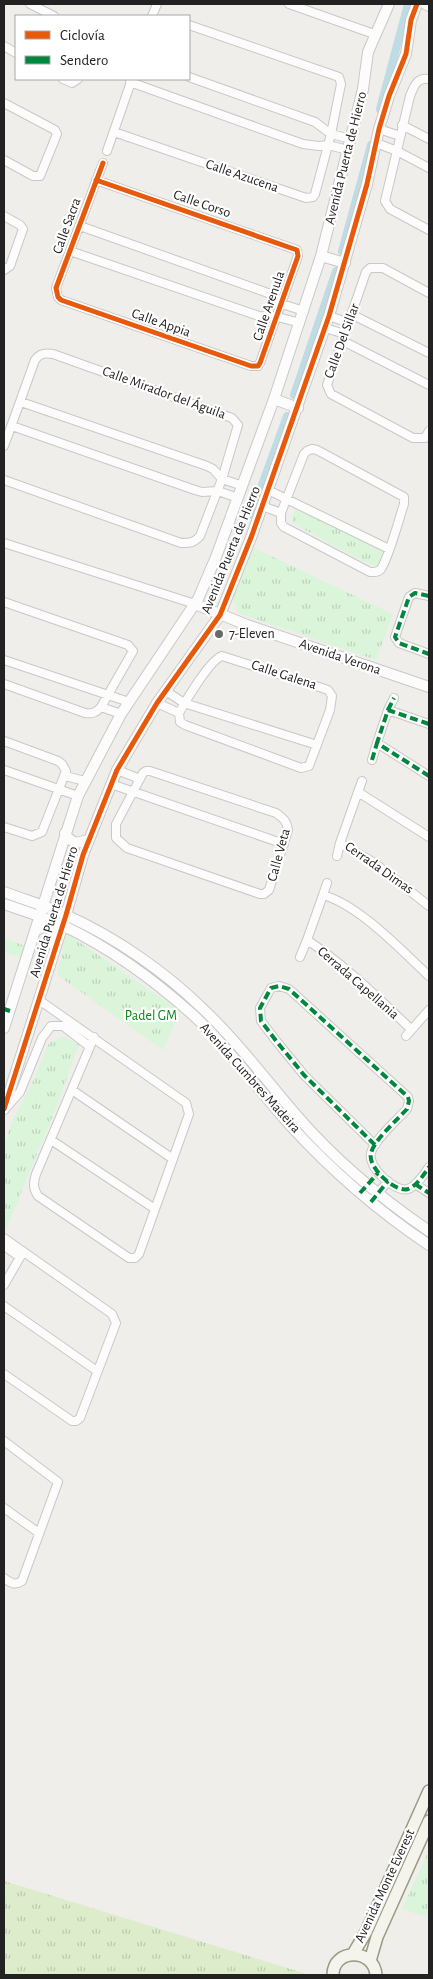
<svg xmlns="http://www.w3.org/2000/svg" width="433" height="1979" font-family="'Alegreya Sans',sans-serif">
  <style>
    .grass { fill: url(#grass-tufts) }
    .park { fill: url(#park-tufts) }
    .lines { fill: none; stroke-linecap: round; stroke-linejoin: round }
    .canal { stroke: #bfdbe3; stroke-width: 8 }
    .minor-casing { stroke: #c9c8c7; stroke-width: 10 }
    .tertiary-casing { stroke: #c9c8c7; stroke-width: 12 }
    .secondary-casing { stroke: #999a82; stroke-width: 14 }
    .minor { stroke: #fdfcfc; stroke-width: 8 }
    .tertiary { stroke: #fdfcfc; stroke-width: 10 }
    .secondary { stroke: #f4f4ed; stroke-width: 11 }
    .quiet { stroke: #00873e; stroke-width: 4; stroke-dasharray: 8 4; stroke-linecap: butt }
    .cycleway-casing { stroke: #fff; stroke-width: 8 }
    .cycleway { stroke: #e8590c; stroke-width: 5 }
    .poi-dot { fill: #6a6968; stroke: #fff; stroke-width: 2 }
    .labels { text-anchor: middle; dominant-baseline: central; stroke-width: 4.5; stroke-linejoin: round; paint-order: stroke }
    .street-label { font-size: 14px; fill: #222; stroke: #fff }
    .poi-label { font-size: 14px; fill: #222; stroke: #fff; text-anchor: start }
    .park-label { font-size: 14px; fill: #0c8416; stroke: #fff }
  </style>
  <defs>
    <pattern id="grass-tufts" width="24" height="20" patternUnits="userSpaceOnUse" patternTransform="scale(1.25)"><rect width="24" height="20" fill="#ddeccb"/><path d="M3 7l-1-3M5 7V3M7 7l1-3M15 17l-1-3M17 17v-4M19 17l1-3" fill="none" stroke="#bdcaae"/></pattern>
    <pattern id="park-tufts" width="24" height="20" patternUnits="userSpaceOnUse" patternTransform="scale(1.25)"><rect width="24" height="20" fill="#daf5da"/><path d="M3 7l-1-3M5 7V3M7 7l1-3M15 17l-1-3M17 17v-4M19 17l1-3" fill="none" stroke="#bbd2bb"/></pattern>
  </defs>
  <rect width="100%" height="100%" fill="#f0eeeb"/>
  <!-- grass -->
  <path class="grass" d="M4,1881L304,1973L305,1975H4Z"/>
  <!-- park -->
  <path class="park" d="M299,507L383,550L386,554L383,564L377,567L355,557L292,523L293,513Z
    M254,548L393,614L376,660L238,613L235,603L231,598Z
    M66,933L180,1011L163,1050L57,975Z
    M4,938L25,946L20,958L4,952Z
    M63,1036L79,1044L58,1103L6,1229L4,1228V1145L14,1117L32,1083L49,1043Z
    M429,1850V1918L402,1909Z"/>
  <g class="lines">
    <!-- canal -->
    <path class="canal" d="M380,109L408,4
      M342,251L371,145
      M294,395L336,271
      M251,515L287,416"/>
    <!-- minor casing -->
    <g class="minor-casing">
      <path id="minor" d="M30,4L54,16
        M289,4L374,34
        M152,16L157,4
        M4,46L16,53
        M189,77L315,122L331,134L351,139
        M63,79L72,83L78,79
        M429,79C417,77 414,86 410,96L385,201L390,209L429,230
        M130,82L303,144L319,146L328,145L348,150
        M4,103L55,130L57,134L40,176H33L4,160
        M402,125L429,139
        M379,129L400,136
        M114,132L306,198L313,197L315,194L331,134L341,84L339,77L189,25
        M376,143L397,151L429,168
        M107,151L132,79
        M96,180L297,250L298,256L260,363L258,366H251L61,300L58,297L56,288L103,163
        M4,216L20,225L23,229L10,266L4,270
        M80,226L268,293L282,304L304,311
        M70,251L259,316L278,317L300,323
        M429,293L383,268H370L366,272L327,385L331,394L413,438H425L429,431
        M353,315L429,353
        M329,316L349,323
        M325,328L345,334
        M343,341L429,385
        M21,402L207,466L213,469L222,479L243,486
        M12,426L195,490L202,492L218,491L238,498
        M4,446L35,360C40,353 45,353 53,354L232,418L238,425L222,479L200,536C194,543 190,543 181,543L4,480
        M312,449L317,450L404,497V504C399,519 389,557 381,569C378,573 374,572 370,572L284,527L281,523V513L304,454L307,451Z
        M268,490L389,549
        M262,506L281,513
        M4,543L195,604
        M429,596L415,593L409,597L395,637L399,643L429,654
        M4,602L128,645L133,651L101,707C96,713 92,714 85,713L4,684
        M222,656L322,688L328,690L332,696L330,710L309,766L301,768L185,725L180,722L179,713C186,700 210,660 222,656Z
        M4,660L129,702
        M166,691L184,703L317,745
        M157,703L179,713
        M101,707L121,714
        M388,710L394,698
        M429,724L388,710L377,743L429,776
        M4,741L58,761L62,764L66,771L42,832L32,836L4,827
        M372,760L377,743
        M4,770L78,796
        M117,770L140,779
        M146,771H150L276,813C283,818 287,821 288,830L269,890L264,894H260L127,848L116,838V824L143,773Z
        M65,776L85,781
        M111,784L284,844
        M358,792L362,781
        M429,837L358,792L340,843L373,862L429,906
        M337,856L340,843
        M323,895L327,883
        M300,957L307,940
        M39,1000L186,1103L189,1114L139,1254L135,1258H129L38,1196C33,1188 33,1183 36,1174L94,1037
        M411,1029C378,998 345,965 307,940L323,895C359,905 401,950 429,976
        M406,1036L429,1010
        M72,1090L173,1159
        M4,1110L20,1092L42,1038L51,1026H63L89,1046
        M51,1140L155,1209
        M375,1145L304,1075L277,1042L261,1021L260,1008L271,988L279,986L289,989L408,1097L409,1101L407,1109C398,1119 374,1140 371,1153C367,1167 395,1193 408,1189C417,1186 424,1174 429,1167
        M415,1184L429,1193
        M371,1202L388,1181
        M4,1238L112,1314L116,1323L80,1418L76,1421H72L4,1374
        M4,1246L20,1257
        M4,1285L23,1252
        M4,1306L97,1371
        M4,1441L58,1482L22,1581C14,1586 11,1583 4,1578
        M4,1508L39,1533"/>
    </g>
    <!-- tertiary casing -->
    <g class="tertiary-casing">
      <path id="tertiary" d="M425,4L429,6
        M321,256L345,263
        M274,399L298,408
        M195,604L247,625L429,687
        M65,833L68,838L75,843L89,840
        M4,892C25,900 47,906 68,916C116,938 164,971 202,1008C237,1041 266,1080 297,1116C335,1160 382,1199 429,1231
        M4,904C24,911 45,917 64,926C110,948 154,980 192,1014C228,1047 257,1088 289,1124C331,1170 378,1211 429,1245
        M35,931C42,926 46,926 53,931L54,946
        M4,1028L78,796L121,714L198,599L216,557L274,399L321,256L363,89L368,52L389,4
        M4,1109L66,915L83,855L117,770L157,703L220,615L252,535L329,316L367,184L379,129L389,96L406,54L411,20L417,4"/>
    </g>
    <!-- secondary casing -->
    <g class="secondary-casing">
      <path id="secondary" d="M353,1954L366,1932L429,1791
        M370,1961L377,1937L429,1821
        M333,1975C333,1948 374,1948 376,1975"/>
    </g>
    <!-- minor -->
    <use href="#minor" class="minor"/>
    <!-- tertiary -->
    <use href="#tertiary" class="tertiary"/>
    <!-- secondary -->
    <use href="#secondary" class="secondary"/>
    <!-- quiet -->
    <path class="quiet" d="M429,596L415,593L409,597L395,637L399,643L429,654
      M388,710L394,698
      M429,724L388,710L377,743L429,776
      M372,760L377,743
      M4,1009L10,1011
      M375,1145L304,1075L277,1042L261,1021L260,1008L271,988L279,986L289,989L408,1097L409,1101L407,1109C398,1119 374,1140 371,1153C367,1167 395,1193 408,1189C417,1186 424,1174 429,1167
      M415,1184L429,1193
      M360,1193L378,1173
      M371,1202L388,1181"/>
    <!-- cycleway casing -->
    <g class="cycleway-casing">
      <path id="cycleway" d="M96,180L297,250L298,256L260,363L258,366H251L61,300L58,297L56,288L103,163
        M4,1109L66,915L83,855L117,770L157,703L220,615L252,535L329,316L367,184L379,129L389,96L406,54L411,20L417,4"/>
    </g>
    <!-- cycleway -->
    <use href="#cycleway" class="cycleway"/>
  </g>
  <!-- markers -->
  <circle class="poi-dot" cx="219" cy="634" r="5"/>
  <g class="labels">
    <!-- street labels -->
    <g class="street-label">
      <text transform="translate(346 158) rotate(-76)">Avenida Puerta de Hierro</text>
      <text transform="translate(242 176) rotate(19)">Calle Azucena</text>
      <text transform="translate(202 204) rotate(19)">Calle Corso</text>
      <text transform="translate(67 226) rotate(-70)">Calle Sacra</text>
      <text transform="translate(269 306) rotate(-71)">Calle Arenula</text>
      <text transform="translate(161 323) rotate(19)">Calle Appia</text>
      <text transform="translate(342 341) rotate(-70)">Calle Del Sillar</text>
      <text transform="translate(164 393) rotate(20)">Calle Mirador del Águila</text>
      <text transform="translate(231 550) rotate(-68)">Avenida Puerta de Hierro</text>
      <text transform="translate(340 657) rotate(19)">Avenida Verona</text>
      <text transform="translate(284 675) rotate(18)">Calle Galena</text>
      <text transform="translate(279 855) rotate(-75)">Calle Veta</text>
      <text transform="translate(379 868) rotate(35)">Cerrada Dimas</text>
      <text transform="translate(54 912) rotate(-73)">Avenida Puerta de Hierro</text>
      <text transform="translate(358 983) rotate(41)">Cerrada Capellania</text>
      <text transform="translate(250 1078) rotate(48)">Avenida Cumbres Madeira</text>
      <text transform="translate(385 1886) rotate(-65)">Avenida Monte Everest</text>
    </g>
    <!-- poi labels -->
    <g class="poi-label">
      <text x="229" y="634">7-Eleven</text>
    </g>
    <!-- park labels -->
    <g class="park-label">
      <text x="151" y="1016">Padel GM</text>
    </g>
  </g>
  <!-- border -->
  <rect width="433" height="1979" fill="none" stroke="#222222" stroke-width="10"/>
  <!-- legend -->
  <rect x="15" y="15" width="175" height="65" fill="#ffffff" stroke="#a7a7a7"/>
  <rect x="25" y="31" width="25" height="8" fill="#e8590c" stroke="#a7a7a7"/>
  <text x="60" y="40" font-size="15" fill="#222222">Ciclovía</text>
  <rect x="25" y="56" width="25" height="8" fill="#00873e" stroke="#a7a7a7"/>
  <text x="60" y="65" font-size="15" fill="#222222">Sendero</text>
</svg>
